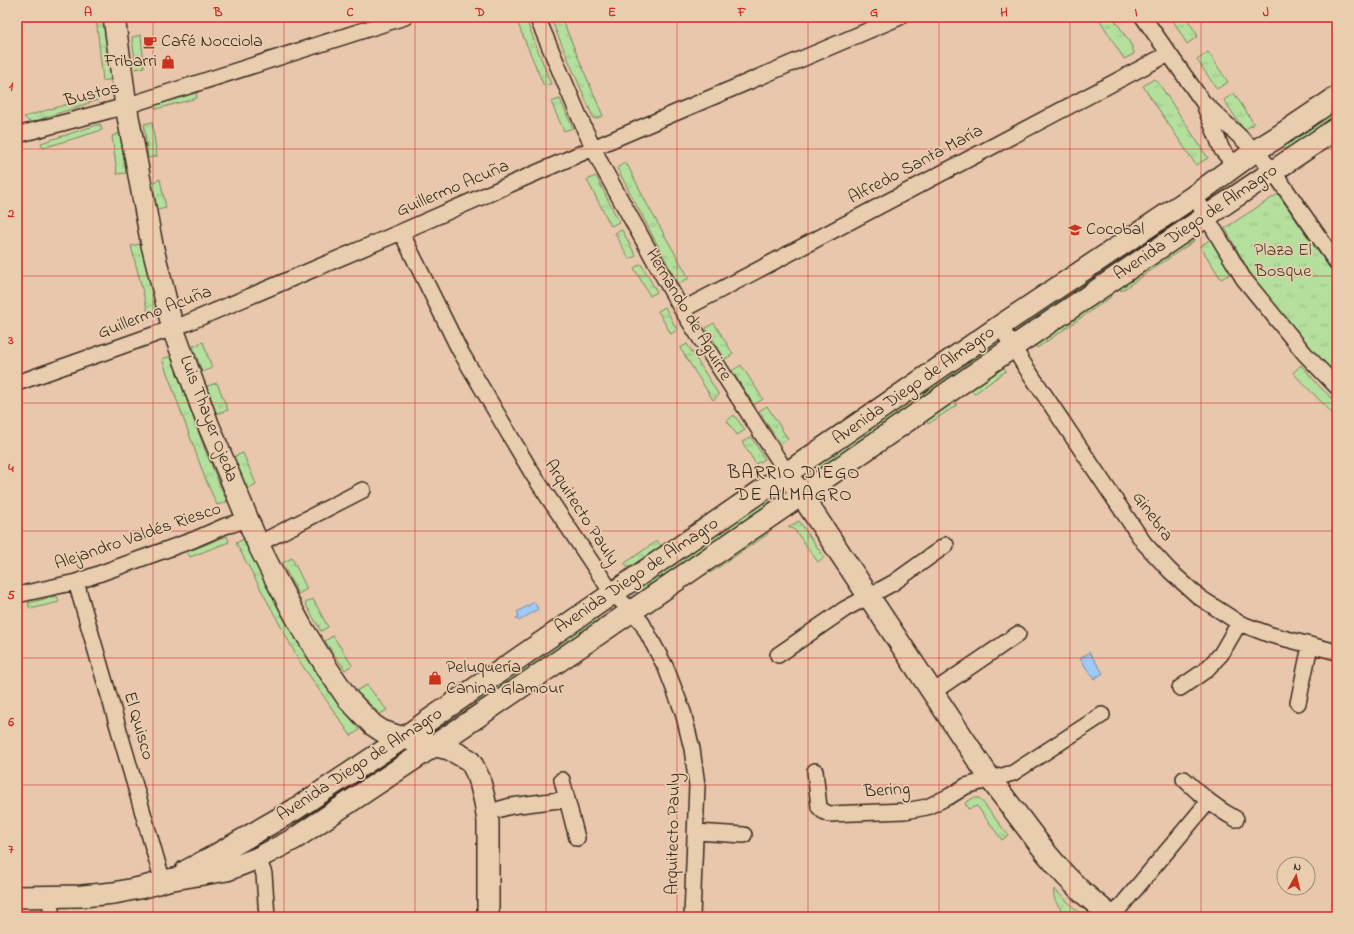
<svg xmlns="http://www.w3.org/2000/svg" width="1354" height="934" font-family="'Indie Flower',sans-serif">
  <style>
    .grass { fill: url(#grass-tufts); stroke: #78845e }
    .water { fill: url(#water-ripples); stroke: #768aa1 }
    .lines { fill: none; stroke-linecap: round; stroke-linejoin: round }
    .street-casing { stroke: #3b2a1e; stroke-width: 18 }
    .secondary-casing { stroke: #3b2a1e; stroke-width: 24 }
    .street { stroke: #e8cdaf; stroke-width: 15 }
    .secondary { stroke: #e8cdaf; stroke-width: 21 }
    .grid { fill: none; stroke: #d62828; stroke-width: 1; stroke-opacity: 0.55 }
    .labels { text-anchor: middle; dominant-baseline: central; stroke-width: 3.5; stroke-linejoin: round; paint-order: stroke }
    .poi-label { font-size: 18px; fill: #3b2a1e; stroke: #e8cdaf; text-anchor: start }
    .street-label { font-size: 18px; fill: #3b2a1e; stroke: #e8cdaf }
    .park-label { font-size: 18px; fill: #473c2b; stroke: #e8cdaf }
    .neighbourhood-label { font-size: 19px; letter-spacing: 1px; fill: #3b2a1e; stroke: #e8cdaf }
    .neatline { fill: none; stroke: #d62828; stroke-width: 1.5 }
    .grid-label { font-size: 13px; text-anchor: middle; font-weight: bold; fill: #d62828 }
  </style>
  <defs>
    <pattern id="grass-tufts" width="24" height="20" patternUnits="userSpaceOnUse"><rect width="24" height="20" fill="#b4df9d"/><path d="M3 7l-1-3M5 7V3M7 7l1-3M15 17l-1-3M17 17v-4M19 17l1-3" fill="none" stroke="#9cc087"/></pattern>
    <pattern id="water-ripples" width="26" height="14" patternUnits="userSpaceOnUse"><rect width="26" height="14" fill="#9ecaf8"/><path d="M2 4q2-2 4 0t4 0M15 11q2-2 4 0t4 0" fill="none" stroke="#89aed4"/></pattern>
  </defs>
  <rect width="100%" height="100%" fill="#e8c7ac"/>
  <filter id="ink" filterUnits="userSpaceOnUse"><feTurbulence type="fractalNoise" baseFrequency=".025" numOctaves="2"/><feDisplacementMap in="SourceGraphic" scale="8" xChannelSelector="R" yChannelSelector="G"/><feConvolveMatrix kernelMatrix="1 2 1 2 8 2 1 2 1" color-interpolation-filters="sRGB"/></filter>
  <g filter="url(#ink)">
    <!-- grass -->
    <path class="grass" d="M96,17H105L113,79L103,81Z
      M515,17H525L551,84L544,86Z
      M550,17H561L603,116L594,119Z
      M1098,17H1113L1132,46L1134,54L1124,59Z
      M1171,17H1186L1198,36L1187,44Z
      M141,35L144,67L136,69L132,37Z
      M1208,52L1228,82L1217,89L1197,60Z
      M1154,79L1158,82L1208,158L1196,165L1143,86Z
      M196,92L197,98L156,109L155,104Z
      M1234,93L1254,124L1244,130L1224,100Z
      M98,95V100L32,122L28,121L24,117Z
      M560,99L573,128L564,131L551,102Z
      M1337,106V117L1288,151L1281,142Z
      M152,122L157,156L148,158L144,124Z
      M100,124L102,130L43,148L41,143Z
      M120,133L126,173L117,174L112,136Z
      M626,162L648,206L689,278L678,284L617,168Z
      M596,176L619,222L611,226L587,180Z
      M160,179L166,208L157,210L152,183Z
      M1278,194L1316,249L1337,277V376L1309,347L1254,280L1225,228Z
      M1177,216H1183L1185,221L1024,328L1022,326L1024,320Z
      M622,230L636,256L629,259L615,233Z
      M1191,237L1194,241L1121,291L1119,287Z
      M1211,239L1232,273L1221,279L1200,246Z
      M141,244L158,309L148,312L131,246Z
      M641,264L657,292L650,296L634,268Z
      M1109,293L1111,297L1037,348L1034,344Z
      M665,307L677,330L671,334L658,311Z
      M714,323L733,354L725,359L706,328Z
      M994,340L999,341L1001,348L821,470L818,469L815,466L816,463Z
      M203,342L212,368L202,372L193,346Z
      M687,344L719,395L713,400L680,348Z
      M171,356L205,450L227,502L217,505L205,478L162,359Z
      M741,365L763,399L754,405L732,371Z
      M1301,365L1320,387L1337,403V418L1293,373Z
      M1002,366L1006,371L974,394L970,388Z
      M217,383L228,410L216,414L207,386Z
      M953,400L957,405L928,424L925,419Z
      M767,406L788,439L780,444L759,411Z
      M734,415L745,430L737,435L727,421Z
      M751,437L765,459L756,464L742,442Z
      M243,453L256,484L247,489L233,457Z
      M767,499L770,502V507L640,593H636L634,589Z
      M799,521L824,557L818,562L794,529L788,527Z
      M765,528L768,534L710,573L706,568Z
      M227,536L229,542L190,557L187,552Z
      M244,539L282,611L322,677L359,730L351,736L300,662L236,543Z
      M657,541L661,546L628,568L625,563Z
      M292,558L307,589L298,594L282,563Z
      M57,596L59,602L30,609L28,603Z
      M313,599L328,627L321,631L305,603Z
      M595,616L598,619L597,623L477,705L470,699Z
      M333,636L352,665L345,670L325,641Z
      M367,685L387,710L380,714L356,691Z
      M368,767L379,772L334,799L317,807Z
      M973,798H979L981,800L1008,835L1002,840L977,806L968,809L965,803Z
      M1054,889L1084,917H1068C1060,908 1052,901 1054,889Z"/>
    <!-- water -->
    <path class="water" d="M534,602L538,609L519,621L516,618L519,616L517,612Z
      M1089,652L1103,673L1094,679L1080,659Z"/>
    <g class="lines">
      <!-- street casing -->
      <g class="street-casing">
        <path id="street" d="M537,17L585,130L602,166L682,310L787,473
          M1143,17L1203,102L1255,151L1273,171L1337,263
          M1205,107L1222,150L1235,165
          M17,135L126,106L405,17
          M1194,196L1243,278L1305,354L1337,387
          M401,232L459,349L532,473L612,593L631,610L642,623L666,668L683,712L692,749L697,785L692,917
          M682,310L1168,54
          M1000,326L1023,363L1144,543L1170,571L1199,597L1239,623L1271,635L1337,652
          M17,383L187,323L401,232L607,142L900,17
          M258,544L363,490
          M76,582L163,882
          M17,595L76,582L193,540L225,526L233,524L247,518
          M778,655L845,609L893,583L946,545
          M1180,688L1206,670L1221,654L1239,623
          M933,692L1018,634
          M1298,703L1310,646
          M815,771L819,807L823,811L829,814L905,811L927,807L950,796L966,786L1013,773L1102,715
          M1184,779C1201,795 1215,808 1236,819
          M562,780L577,838
          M486,813L511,806L567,799
          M696,832L744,835
          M258,858L264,874L267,917
          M51,917V897
          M1112,917L1208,802"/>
      </g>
      <!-- secondary casing -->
      <g class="secondary-casing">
        <path id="secondary" d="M114,17L126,106L152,245L173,329L208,424L258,544L275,578L301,626L329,671L348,699L373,725L382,731L403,738L449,749L469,760L473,766L479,778L485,802L488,822V917
          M794,484L991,780L1047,854L1065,875L1082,892L1112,917
          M186,871L216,855L294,810L403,738L1000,326L1194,196L1255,151L1276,138L1337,97
          M17,897L82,896L114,893L144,887L168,880L227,870L258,858L294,839L477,717L801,495L1013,347L1337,128"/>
      </g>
      <!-- street -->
      <use href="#street" class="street"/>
      <!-- secondary -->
      <use href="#secondary" class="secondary"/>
    </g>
  </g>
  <!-- grid -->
  <path class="grid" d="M153,17V917M284,17V917M415,17V917M546,17V917M677,17V917M808,17V917M939,17V917M1070,17V917M1201,17V917M17,149H1337M17,276H1337M17,403H1337M17,531H1337M17,658H1337M17,785H1337"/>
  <!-- icons -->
  <defs>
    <g id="cafe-bare" transform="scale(1.08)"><path d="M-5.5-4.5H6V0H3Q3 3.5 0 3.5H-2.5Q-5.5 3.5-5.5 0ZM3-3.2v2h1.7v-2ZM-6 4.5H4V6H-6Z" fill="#c8321e" stroke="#e8cdaf" stroke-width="2.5" paint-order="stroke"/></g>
    <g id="shop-bare" transform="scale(1.08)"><path d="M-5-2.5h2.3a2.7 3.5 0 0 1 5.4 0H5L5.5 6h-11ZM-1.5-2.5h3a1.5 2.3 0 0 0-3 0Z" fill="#c8321e" stroke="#e8cdaf" stroke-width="2.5" paint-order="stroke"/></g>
    <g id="school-bare" transform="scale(1.08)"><path d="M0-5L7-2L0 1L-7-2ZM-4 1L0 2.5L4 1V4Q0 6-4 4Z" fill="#c8321e" stroke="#e8cdaf" stroke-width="2.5" paint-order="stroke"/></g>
  </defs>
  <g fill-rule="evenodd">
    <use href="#cafe-bare" x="150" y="42"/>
    <use href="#shop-bare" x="168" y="62"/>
    <use href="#school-bare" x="1075" y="230"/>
    <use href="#shop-bare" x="435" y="678"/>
  </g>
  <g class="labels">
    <!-- poi labels -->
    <g class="poi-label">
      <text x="161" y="42">Café Nocciola</text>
      <text x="157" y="62" text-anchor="end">Fribarri</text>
      <text x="1086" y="230">Cocobal</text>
      <text x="446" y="668">Peluquería<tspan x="446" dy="21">Canina Glamour</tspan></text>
    </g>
    <!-- street labels -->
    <g class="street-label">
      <text transform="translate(92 95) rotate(-15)">Bustos</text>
      <text transform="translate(916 165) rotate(-28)">Alfredo Santa María</text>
      <text transform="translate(453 189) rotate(-23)">Guillermo Acuña</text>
      <text transform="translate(1196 223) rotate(-34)">Avenida Diego de Almagro</text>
      <text transform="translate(155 313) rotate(-21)">Guillermo Acuña</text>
      <text transform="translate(688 315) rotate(59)">Hernando de Aguirre</text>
      <text transform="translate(914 386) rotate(-35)">Avenida Diego de Almagro</text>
      <text transform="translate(208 419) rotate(69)">Luis Thayer Ojeda</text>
      <text transform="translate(581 513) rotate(57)">Arquitecto Pauly</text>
      <text transform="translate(1152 517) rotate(54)">Ginebra</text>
      <text transform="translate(138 537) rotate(-19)">Alejandro Valdés Riesco</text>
      <text transform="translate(637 576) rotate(-34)">Avenida Diego de Almagro</text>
      <text transform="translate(138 726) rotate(74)">El Quisco</text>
      <text transform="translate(360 765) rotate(-33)">Avenida Diego de Almagro</text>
      <text transform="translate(887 791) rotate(-4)">Bering</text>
      <text transform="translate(674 834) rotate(-89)">Arquitecto Pauly</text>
    </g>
    <!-- park labels -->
    <g class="park-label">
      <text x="1283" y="251">Plaza El<tspan x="1283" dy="21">Bosque</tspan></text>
    </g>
    <!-- neighbourhood labels -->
    <g class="neighbourhood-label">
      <text x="794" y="473">BARRIO DIEGO<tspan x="794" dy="22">DE ALMAGRO</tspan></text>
    </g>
  </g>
  <!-- margin -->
  <rect width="1354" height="934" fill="none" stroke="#e8cdaf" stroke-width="44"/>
  <!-- north arrow -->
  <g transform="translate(1296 876) rotate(8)"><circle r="19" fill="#e8cdaf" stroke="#a38c75"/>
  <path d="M0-3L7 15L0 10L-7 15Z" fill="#c8321e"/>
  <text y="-6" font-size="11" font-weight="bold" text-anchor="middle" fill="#3b2a1e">N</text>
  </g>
  <rect x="22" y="22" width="1310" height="890" class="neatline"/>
  <g class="grid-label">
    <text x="88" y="16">A</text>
    <text x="218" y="16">B</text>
    <text x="350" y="16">C</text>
    <text x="480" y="16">D</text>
    <text x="612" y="16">E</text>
    <text x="742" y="16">F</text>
    <text x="874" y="16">G</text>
    <text x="1004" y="16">H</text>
    <text x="1136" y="16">I</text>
    <text x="1266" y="16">J</text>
    <text x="11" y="90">1</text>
    <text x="11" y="217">2</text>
    <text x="11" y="344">3</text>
    <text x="11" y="472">4</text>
    <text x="11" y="599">5</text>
    <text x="11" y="726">6</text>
    <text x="11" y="853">7</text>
  </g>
</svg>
